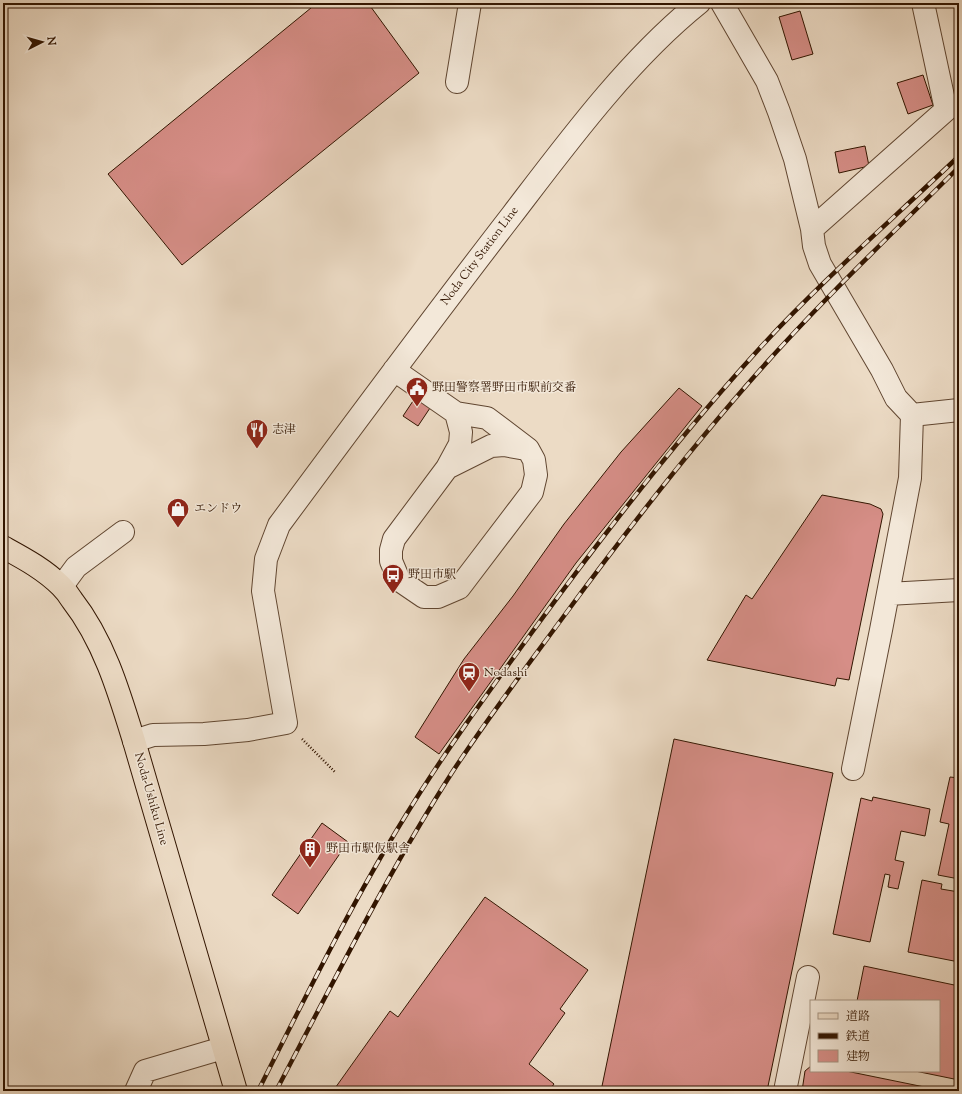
<svg xmlns="http://www.w3.org/2000/svg" width="962" height="1094" font-family="'Sorts Mill Goudy','Noto Serif JP',serif">
  <style>
    .building { fill: #d68e87; stroke: #321500 }
    .lines { fill: none; stroke-linecap: round; stroke-linejoin: round }
    .minor-casing { stroke: #604631; stroke-width: 24 }
    .major-casing { stroke: #321500; stroke-width: 24 }
    .path { stroke: #321500; stroke-width: 2.5; stroke-dasharray: 1 2; stroke-linecap: butt }
    .minor { stroke: #f3e8d9; stroke-width: 22 }
    .major { stroke: #ecdbc5; stroke-width: 22 }
    .rail-casing { stroke: #321500; stroke-width: 4.5 }
    .rail { stroke: #f3e8d9; stroke-width: 3; stroke-dasharray: 9; stroke-linecap: butt }
    .labels { text-anchor: middle; dominant-baseline: central; stroke-width: 3; stroke-linejoin: round; paint-order: stroke }
    .street-label { font-size: 12px; fill: #321500; stroke: #f3e8d9 }
    .poi-label { font-size: 12px; fill: #321500; stroke: #f3e8d9; text-anchor: start }
  </style>
  <rect width="100%" height="100%" fill="#ecdbc5"/>
  <filter id="stains"><feTurbulence type="fractalNoise" baseFrequency=".005" numOctaves="4"/><feColorMatrix values="0 0 0 0 .2 0 0 0 0 .09 0 0 0 0 .02 0 0 0 .5 -.17"/></filter>
  <radialGradient id="worn" r=".72"><stop offset=".6" stop-color="#630" stop-opacity="0"/><stop offset="1" stop-color="#630" stop-opacity=".3"/></radialGradient>
  <!-- building -->
  <path class="building" d="M317,3H368L419,73L182,265L108,174Z
    M959,10V28L956,11Z
    M800,11L813,54L792,60L779,17Z
    M923,75L933,105L908,114L897,83Z
    M865,146L869,166L839,173L835,152Z
    M957,349H959V375Z
    M679,388L702,406L576,563L439,754L415,737L464,659L513,596L564,524L621,452Z
    M417,395L432,405L418,426L403,416Z
    M822,495L870,504L881,509L883,514L849,680L837,678L835,686L707,660L746,595L752,599Z
    M959,677V690L956,689Z
    M674,739L833,773L767,1091H601Z
    M950,777L959,778V879L938,875L949,824L940,822Z
    M873,797L930,809L925,836L901,831L895,860L904,862L898,889L888,887L890,875L885,874L870,942L833,934L861,798L872,801Z
    M322,823L348,842L298,914L272,895Z
    M922,880L942,884L941,889L959,892V962L908,952Z
    M485,897L588,970L560,1009L565,1013L529,1064L554,1084L549,1091H333L390,1011L398,1017Z
    M864,966L959,986V1080L915,1071H939V1001H857Z
    M811,1066V1071H846L944,1091H802L805,1071Z"/>
  <g class="lines">
    <!-- minor casing -->
    <g class="minor-casing">
      <path id="minor" d="M722,3L767,81L779,112L795,159L812,229L814,246L820,264L882,370L896,398L912,415L910,478L881,630L853,769
        M457,82L470,3
        M812,229L946,110L923,3
        M394,370L456,413L487,418L528,449L534,460L536,475L532,492L459,588L438,597H424L399,580L391,561V550L394,539L447,468L460,444L461,432L456,413
        M912,415L959,410
        M447,468L491,446L504,445L526,449
        M62,586L76,567L123,532
        M888,594L959,590
        M134,741L153,735L204,734L248,730L286,723L263,591L266,559L279,525C356,421 433,317 512,215C567,143 628,60 699,3
        M136,1091L145,1071L223,1048
        M785,1091L808,977"/>
    </g>
    <!-- major casing -->
    <g class="major-casing">
      <path id="major" d="M3,547C23,558 44,569 61,586C65,590 69,595 72,600C104,641 119,692 134,741L236,1091"/>
    </g>
    <!-- path -->
    <path class="path" d="M302,739L335,772"/>
    <!-- minor -->
    <use href="#minor" class="minor"/>
    <!-- major -->
    <use href="#major" class="major"/>
    <!-- rail casing -->
    <g class="rail-casing">
      <path id="rail" d="M258,1091C305,998 351,904 406,815C444,753 487,694 530,635C602,536 677,439 759,349C821,281 892,220 959,156
        M276,1091C333,983 387,874 453,771C487,719 524,670 561,620C624,534 689,450 760,370C823,299 892,234 959,167"/>
    </g>
    <!-- rail -->
    <use href="#rail" class="rail"/>
  </g>
  <!-- icons -->
  <defs>
    <g id="civic-pin" transform="scale(1.15)"><path d="M0 17L-7.5 6A9.5 9.5 0 1 1 7.5 6Z" fill="#8f2418" stroke="#f3e8d9"/><path d="M-.6-6.5H3V-4.5H.6V-3L4-1V1h2V6H-6V1h2V-1L-.6-3ZM-1.2 2.5V6h2.4V2.5Z" fill="#fff"/></g>
    <g id="restaurant-pin" transform="scale(1.15)"><path d="M0 17L-7.5 6A9.5 9.5 0 1 1 7.5 6Z" fill="#8f2418" stroke="#f3e8d9"/><path d="M-5-6h1v4h1v-4h1v4h1v-4h1v5L-1.5 .5V6h-2V.5L-5-1ZM5-6V6H3V1.5H1.5Q1.5-4 5-6Z" fill="#fff"/></g>
    <g id="shop-pin" transform="scale(1.15)"><path d="M0 17L-7.5 6A9.5 9.5 0 1 1 7.5 6Z" fill="#8f2418" stroke="#f3e8d9"/><path d="M-5-2.5h2.3a2.7 3.5 0 0 1 5.4 0H5L5.5 6h-11ZM-1.5-2.5h3a1.5 2.3 0 0 0-3 0Z" fill="#fff"/></g>
    <g id="bus-pin" transform="scale(1.15)"><path d="M0 17L-7.5 6A9.5 9.5 0 1 1 7.5 6Z" fill="#8f2418" stroke="#f3e8d9"/><path d="M-5-6H5V4H4V6H2V4H-2V6H-4V4H-5ZM-3.5-4V0h7V-4ZM-3.5 1.2v1.5H-2V1.2ZM2 1.2v1.5H3.5V1.2Z" fill="#fff"/></g>
    <g id="station-pin" transform="scale(1.15)"><path d="M0 17L-7.5 6A9.5 9.5 0 1 1 7.5 6Z" fill="#8f2418" stroke="#f3e8d9"/><path d="M-3-6H3Q5-6 5-4V2Q5 4 3 4L4.5 6H3L1.5 4h-3L-3 6H-4.5L-3 4Q-5 4-5 2V-4Q-5-6-3-6ZM-3.5-4v3h7v-3ZM-3.5 1v1.5H-2V1ZM2 1v1.5H3.5V1Z" fill="#fff"/></g>
    <g id="building-pin" transform="scale(1.15)"><path d="M0 17L-7.5 6A9.5 9.5 0 1 1 7.5 6Z" fill="#8f2418" stroke="#f3e8d9"/><path d="M-4-6H4V6H1V3H-1V6H-4ZM-2.5-4.3h1.7v1.8h-1.7ZM.8-4.3h1.7v1.8H.8ZM-2.5-1h1.7V.8h-1.7ZM.8-1h1.7V.8H.8Z" fill="#fff"/></g>
  </defs>
  <g fill-rule="evenodd">
    <use href="#civic-pin" x="417" y="388"/>
    <use href="#restaurant-pin" x="257" y="430"/>
    <use href="#shop-pin" x="178" y="509"/>
    <use href="#bus-pin" x="393" y="575"/>
    <use href="#station-pin" x="469" y="673"/>
    <use href="#building-pin" x="310" y="849"/>
  </g>
  <g class="labels">
    <!-- street labels -->
    <g class="street-label">
      <text transform="translate(480 256) rotate(-53)">Noda City Station Line</text>
      <text transform="translate(151 799) rotate(74)">Noda-Ushiku Line</text>
    </g>
    <!-- poi labels -->
    <g class="poi-label">
      <text x="432" y="388">野田警察署野田市駅前交番</text>
      <text x="272" y="430">志津</text>
      <text x="194" y="509">エンドウ</text>
      <text x="408" y="575">野田市駅</text>
      <text x="484" y="673">Nodashi</text>
      <text x="326" y="849">野田市駅仮駅舎</text>
    </g>
  </g>
  <!-- margin -->
  <rect width="962" height="1094" fill="none" stroke="#ecdbc5" stroke-width="16"/>
  <rect x="4" y="4" width="954" height="1086" fill="none" stroke="#321500" stroke-width="2"/>
  <rect x="8" y="8" width="946" height="1078" fill="none" stroke="#321500"/>
  <!-- legend -->
  <rect x="810" y="1000" width="130" height="72" fill="#f3e8d9" stroke="#a69482"/>
  <rect x="818" y="1013" width="20" height="6" fill="#ecdbc5" stroke="#a69482"/>
  <text x="846" y="1020" font-size="12" fill="#321500">道路</text>
  <rect x="818" y="1033" width="20" height="6" fill="#321500" stroke="#a69482"/>
  <text x="846" y="1040" font-size="12" fill="#321500">鉄道</text>
  <rect x="818" y="1050" width="20" height="12" fill="#d68e87" stroke="#a69482"/>
  <text x="846" y="1060" font-size="12" fill="#321500">建物</text>
  <!-- north arrow -->
  <g transform="translate(42 42) rotate(84)" stroke="#f3e8d9" stroke-width="3" paint-order="stroke">
  <path d="M0-3L7 15L0 10L-7 15Z" fill="#321500"/>
  <text y="-6" font-size="11" font-weight="bold" text-anchor="middle" fill="#321500">N</text>
  </g>
  <rect width="100%" height="100%" filter="url(#stains)"/>
  <rect width="100%" height="100%" fill="url(#worn)"/>
</svg>
